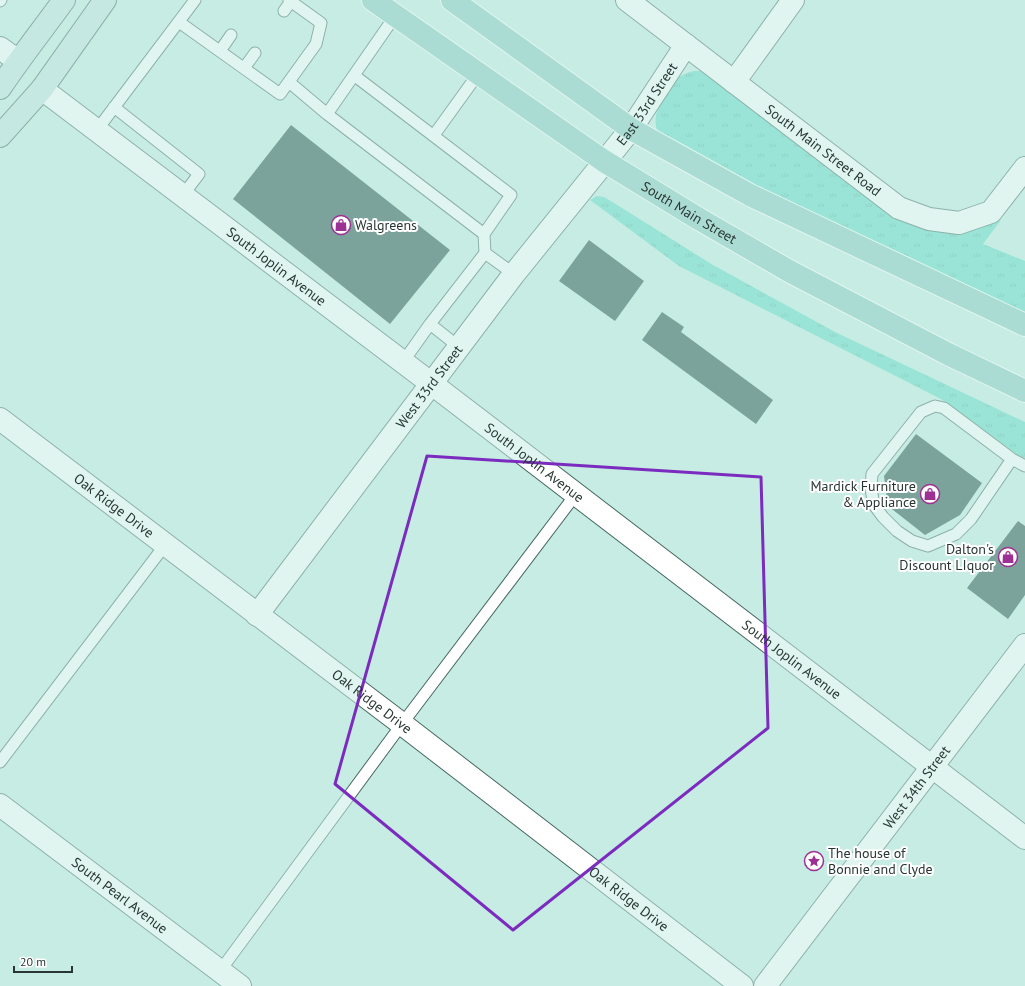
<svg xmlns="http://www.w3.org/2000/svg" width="1025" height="986" font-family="'PT Sans',sans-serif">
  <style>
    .grass { fill: url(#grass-tufts) }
    .building { fill: #224b44 }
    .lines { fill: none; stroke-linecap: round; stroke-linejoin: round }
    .lane-casing { stroke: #486963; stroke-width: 13 }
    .street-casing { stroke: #486963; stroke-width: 24 }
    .secondary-casing { stroke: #486963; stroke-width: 24 }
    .primary-casing { stroke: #fff; stroke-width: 24 }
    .lane { stroke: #fff; stroke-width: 11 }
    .street { stroke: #fff; stroke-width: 22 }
    .secondary { stroke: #c4e4df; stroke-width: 22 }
    .primary { stroke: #89c8bf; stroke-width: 22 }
    .marked { fill: none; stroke: #7b2cbf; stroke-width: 3; stroke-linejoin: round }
    .labels { text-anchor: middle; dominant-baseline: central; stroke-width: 4; stroke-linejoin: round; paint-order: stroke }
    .street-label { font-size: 14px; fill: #283633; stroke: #fff }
    .poi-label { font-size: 14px; fill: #283633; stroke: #fff; text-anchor: start }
  </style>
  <defs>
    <pattern id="grass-tufts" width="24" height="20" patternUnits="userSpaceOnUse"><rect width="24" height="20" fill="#62d9c6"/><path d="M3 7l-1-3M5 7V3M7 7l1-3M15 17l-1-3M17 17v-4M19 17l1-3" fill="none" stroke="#51b1a1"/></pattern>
  </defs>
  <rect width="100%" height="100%" fill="#c7ece4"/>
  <!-- grass -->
  <path class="grass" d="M694,71H701L709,74L929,229L948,233H963L1001,220L983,244L1025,261V316L785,203L657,131C656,126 655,121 656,116C657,107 673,83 679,77C684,74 689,72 694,71Z
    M597,196L604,197L614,203L713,265L835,332L1025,422V458L1018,455L941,399L679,266L590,200Z"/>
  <!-- building -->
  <path class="building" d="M291,125L450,250L390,324L233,199Z
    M589,240L644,281L615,321L559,281Z
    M662,312L684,327L681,332L773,400L756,424L642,340Z
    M916,434L982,483L960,515L925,535L888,506L884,476Z
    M1018,521L1025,526V595L1008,619L967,588Z"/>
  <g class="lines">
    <!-- lane casing -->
    <g class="lane-casing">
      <path id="lane" d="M0,1L1,0
        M284,11L291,1
        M395,16L327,114L484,234L485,253L514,274
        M179,22L280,94L316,44L321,23L289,0
        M220,51L231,35
        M244,68L255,53
        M355,76L511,195L484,234
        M289,82L327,114
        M114,107L199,174L183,195
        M97,130L195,0
        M434,135L478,74
        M430,324L459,347
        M403,362L430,324L485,253
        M1012,459L971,519L956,534L928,546L912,541L897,531L883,517L874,505L871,489L872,474L921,412L935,406L944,408L1012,459L1025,466
        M0,762L165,545
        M220,971L402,724L576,494"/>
    </g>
    <!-- street casing -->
    <g class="street-casing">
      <g id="street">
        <path id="s1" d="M627,0L899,208L929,219L959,223L991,212L1025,168"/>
        <path d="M0,48L18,61"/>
        <path d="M734,82L793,0"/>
        <path id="s2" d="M42,89L432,384L1025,838"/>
        <path id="s3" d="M0,419L402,724L742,986"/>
        <path id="s4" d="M257,615L514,274L631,129L686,45"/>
        <path id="s5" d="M0,805L240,986"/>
        <path id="s6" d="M765,986L1025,645"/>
      </g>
    </g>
    <!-- secondary casing -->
    <g class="secondary-casing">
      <path id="secondary" d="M0,88C20,58 43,29 64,0
        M0,136L42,89L105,0"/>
    </g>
    <!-- primary casing -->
    <g class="primary-casing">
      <g id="primary">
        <path id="s7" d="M373,0L604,161L699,219L789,271L948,354L1025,391"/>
        <path d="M452,0L631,129L750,195L1025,325"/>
      </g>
    </g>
    <!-- lane -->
    <use href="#lane" class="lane"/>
    <!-- street -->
    <use href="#street" class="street"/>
    <!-- secondary -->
    <use href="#secondary" class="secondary"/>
    <!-- primary -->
    <use href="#primary" class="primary"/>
  </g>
  <!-- marked area -->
  <path d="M0 0H1025V986H0ZM427,456L761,477L768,728L513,930L335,784Z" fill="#c7ece4" fill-opacity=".55" fill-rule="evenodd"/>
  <path class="marked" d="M427,456L761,477L768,728L513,930L335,784Z"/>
  <!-- icons -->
  <defs>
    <g id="shop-ring" transform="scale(1)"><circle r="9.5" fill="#fff" stroke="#9c3193" stroke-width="1.5"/><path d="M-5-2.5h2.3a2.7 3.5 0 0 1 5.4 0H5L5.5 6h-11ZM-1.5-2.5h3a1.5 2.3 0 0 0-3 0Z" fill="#9c3193"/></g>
    <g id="sight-ring" transform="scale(1)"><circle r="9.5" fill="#fff" stroke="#9c3193" stroke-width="1.5"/><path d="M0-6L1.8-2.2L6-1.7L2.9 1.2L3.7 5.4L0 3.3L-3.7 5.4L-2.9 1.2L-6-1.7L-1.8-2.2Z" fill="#9c3193"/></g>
  </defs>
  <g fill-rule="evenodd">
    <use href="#shop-ring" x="341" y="225"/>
    <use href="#shop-ring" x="930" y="494"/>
    <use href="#shop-ring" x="1008" y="557"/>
    <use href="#sight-ring" x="814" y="861"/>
  </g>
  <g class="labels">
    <!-- street labels -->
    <g class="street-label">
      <text stroke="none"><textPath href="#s4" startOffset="643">East 33rd Street</textPath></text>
      <text stroke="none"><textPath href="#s1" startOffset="247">South Main Street Road</textPath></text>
      <text stroke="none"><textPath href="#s7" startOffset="381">South Main Street</textPath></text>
      <text stroke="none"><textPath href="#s2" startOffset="294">South Joplin Avenue</textPath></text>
      <text stroke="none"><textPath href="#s4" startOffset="286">West 33rd Street</textPath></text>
      <text stroke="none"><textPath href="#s2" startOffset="618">South Joplin Avenue</textPath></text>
      <text stroke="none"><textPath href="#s3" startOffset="143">Oak Ridge Drive</textPath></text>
      <text stroke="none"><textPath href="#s2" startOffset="942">South Joplin Avenue</textPath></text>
      <text stroke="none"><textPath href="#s3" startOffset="467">Oak Ridge Drive</textPath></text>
      <text stroke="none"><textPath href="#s6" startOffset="250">West 34th Street</textPath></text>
      <text stroke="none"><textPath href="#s5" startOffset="150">South Pearl Avenue</textPath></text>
      <text stroke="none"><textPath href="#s3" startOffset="791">Oak Ridge Drive</textPath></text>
    </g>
    <!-- poi labels -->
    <g class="poi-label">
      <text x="355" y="225">Walgreens</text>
      <text x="916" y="486" text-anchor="end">Mardick Furniture<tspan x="916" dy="16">&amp; Appliance</tspan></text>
      <text x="994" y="549" text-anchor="end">Dalton's<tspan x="994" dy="16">Discount LIquor</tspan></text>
      <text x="828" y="853">The house of<tspan x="828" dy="16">Bonnie and Clyde</tspan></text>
    </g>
  </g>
  <!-- scale -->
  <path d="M14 966v6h58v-6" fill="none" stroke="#283633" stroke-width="2"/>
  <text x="20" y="966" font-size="12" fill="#283633" stroke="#ffffff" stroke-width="3" paint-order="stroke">20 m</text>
</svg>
